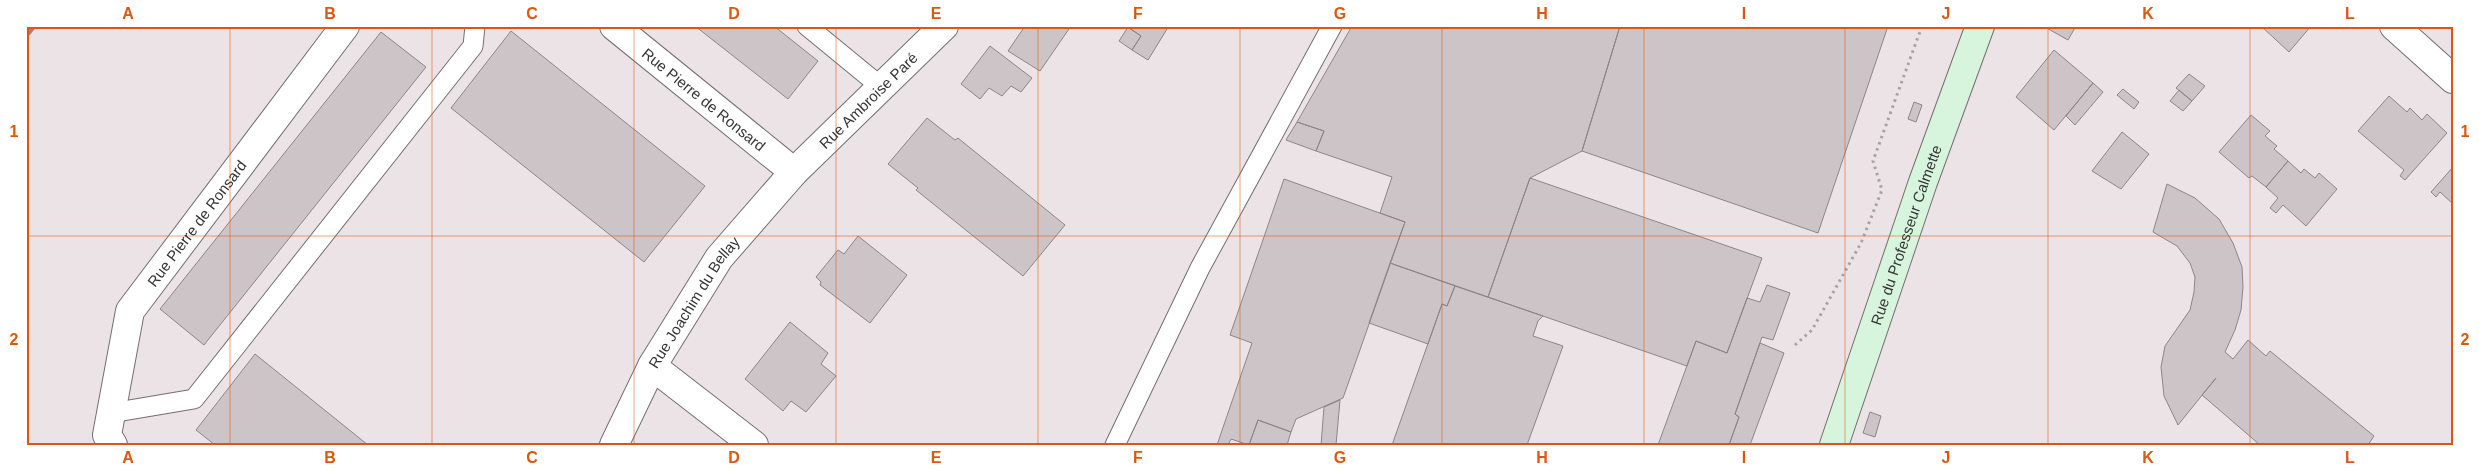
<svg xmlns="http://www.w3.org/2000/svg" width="2479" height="471" font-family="Arial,sans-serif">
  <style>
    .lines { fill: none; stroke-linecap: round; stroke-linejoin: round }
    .stream { stroke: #b1798c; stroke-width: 11 }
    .building { fill: #cdc4c7; stroke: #8e8588 }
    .lane-casing { stroke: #766e70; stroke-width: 21 }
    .street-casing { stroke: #766e70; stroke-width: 30 }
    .secondary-casing { stroke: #766e70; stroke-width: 30 }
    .path { stroke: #a9a2a4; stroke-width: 3; stroke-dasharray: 2.5 4; stroke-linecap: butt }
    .lane { stroke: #fff; stroke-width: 19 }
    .street { stroke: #fff; stroke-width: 28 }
    .secondary { stroke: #d6f5dc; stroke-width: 28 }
    .grid { fill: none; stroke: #df570e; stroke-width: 1; stroke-opacity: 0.55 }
    .labels { text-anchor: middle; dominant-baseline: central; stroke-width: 5; stroke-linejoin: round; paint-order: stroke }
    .street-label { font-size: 15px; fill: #373435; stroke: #fff }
    .neatline { fill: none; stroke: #df570e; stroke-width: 2 }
    .grid-label { font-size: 16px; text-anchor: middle; font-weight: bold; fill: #df570e }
  </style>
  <rect width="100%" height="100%" fill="#ece3e6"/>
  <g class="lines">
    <!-- stream -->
    <path class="stream" d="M26,31L30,26"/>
  </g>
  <!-- building -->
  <path class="building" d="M695,26H774L818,61L788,99Z
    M1025,26H1071L1040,71L1008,51Z
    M1126,26H1162L1167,29L1148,60L1132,50L1141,36Z
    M1352,26H1620L1582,151L1530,178L1488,297L1390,263L1405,222L1380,213L1392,177L1316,151L1324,131L1297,122Z
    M1620,26H1888L1818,233L1582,151Z
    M2043,26H2076L2068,40Z
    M2261,26H2311L2289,52Z
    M1128,27L1141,36L1132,50L1119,41Z
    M511,31L705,186L644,262L451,108Z
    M381,32L426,67L204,345L160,309Z
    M990,46L1032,78L1021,92L1011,86L1002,96L989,88L980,99L961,84Z
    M2054,50L2093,83L2054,130L2016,97Z
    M2189,74L2205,86L2192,101L2176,88Z
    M2093,83L2103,92L2075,125L2066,116Z
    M2123,89L2139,102L2134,109L2117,95Z
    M2179,90L2192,101L2183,111L2170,101Z
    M2389,96L2407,112L2410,108L2422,120L2427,114L2447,133L2405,180L2400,176L2404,170L2358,131Z
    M1914,102L1922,105L1916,122L1908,119Z
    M2251,115L2270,131L2265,136L2277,146L2274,149L2288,161L2266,187L2252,176L2249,178L2219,152Z
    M927,118L955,140L958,138L1065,225L1023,276L916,190L918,188L888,164Z
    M1297,122L1324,131L1316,151L1286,140Z
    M2122,132L2149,154L2121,189L2092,171Z
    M2288,161L2301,173L2304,169L2315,178L2319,173L2337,189L2306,226L2283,205L2276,213L2270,208L2278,198L2266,187Z
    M2453,167V204L2440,192L2436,197L2431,192Z
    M1530,178L1762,258L1727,353L1696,341L1687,366L1488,297Z
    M1284,179L1405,222L1343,398L1296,419L1291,432L1258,420L1249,445L1231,439L1228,445H1217L1252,343L1230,335Z
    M2167,184L2195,198L2219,219L2233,243L2242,267L2243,287L2241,310L2235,330L2225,352L2233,359L2248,340L2266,356L2270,351L2374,436L2368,445H2260L2202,395L2216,378L2178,425L2164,396L2161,367L2165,346L2190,310L2194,292L2195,277L2190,263L2177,246L2153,232Z
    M858,236L907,275L870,323L820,285L821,282L816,277L838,250L844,254Z
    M1390,263L1455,286L1447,306L1442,304L1428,344L1369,323Z
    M1767,285L1790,293L1773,340L1762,337L1735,414L1739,417L1729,445H1658L1696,341L1727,353L1747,298L1760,302Z
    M1455,286L1543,316L1538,321L1533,336L1563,346L1527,445H1392L1442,304L1447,306Z
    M790,322L828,353L821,364L836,376L806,412L791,401L783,411L745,379Z
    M1760,343L1784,353L1750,445H1729L1739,417L1735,414Z
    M255,354L368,445H215L196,430Z
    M1340,400L1336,445H1321L1324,407Z
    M1870,412L1881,416L1875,437L1863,433Z
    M1258,420L1291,432L1287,445H1249Z"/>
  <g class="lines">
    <!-- lane casing -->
    <g class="lane-casing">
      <path id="lane" d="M807,26L880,86
        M111,413L194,399L473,46L475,26
        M1115,445L1200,268L1332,26"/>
    </g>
    <!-- street casing -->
    <g class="street-casing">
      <g id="street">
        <path id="s1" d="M614,26L794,172"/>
        <path d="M2394,26L2453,79"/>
        <path d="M652,366L754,445"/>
        <path id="s2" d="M113,445L107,435L130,311L345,26"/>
        <path id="s3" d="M614,445L652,366L719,258L794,172L944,26"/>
      </g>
    </g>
    <!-- secondary casing -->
    <g class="secondary-casing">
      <g id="secondary">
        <path id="s4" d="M1834,445L1923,182L1980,26"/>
      </g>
    </g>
    <!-- path -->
    <path class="path" d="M1795,345L1812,330L1861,243L1882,190L1873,161L1922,26"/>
    <!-- lane -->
    <use href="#lane" class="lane"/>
    <!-- street -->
    <use href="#street" class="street"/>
    <!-- secondary -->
    <use href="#secondary" class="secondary"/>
  </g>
  <!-- grid -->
  <path class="grid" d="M230,26V445M432,26V445M634,26V445M836,26V445M1038,26V445M1240,26V445M1442,26V445M1644,26V445M1845,26V445M2048,26V445M2250,26V445M26,236H2453"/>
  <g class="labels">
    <!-- street labels -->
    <g class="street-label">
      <text stroke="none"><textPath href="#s1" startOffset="116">Rue Pierre de Ronsard</textPath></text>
      <text stroke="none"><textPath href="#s3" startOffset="432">Rue Ambroise Paré</textPath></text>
      <text stroke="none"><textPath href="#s2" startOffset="248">Rue Pierre de Ronsard</textPath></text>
      <text stroke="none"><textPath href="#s4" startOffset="222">Rue du Professeur Calmette</textPath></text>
      <text stroke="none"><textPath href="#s3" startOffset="164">Rue Joachim du Bellay</textPath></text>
    </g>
  </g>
  <!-- border -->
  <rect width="2479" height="471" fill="none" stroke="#ffffff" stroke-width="55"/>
  <rect x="28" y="28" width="2424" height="416" class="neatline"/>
  <g class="grid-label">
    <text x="128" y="19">A</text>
    <text x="330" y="19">B</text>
    <text x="532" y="19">C</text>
    <text x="734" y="19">D</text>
    <text x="936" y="19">E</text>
    <text x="1138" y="19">F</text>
    <text x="1340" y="19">G</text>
    <text x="1542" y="19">H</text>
    <text x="1744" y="19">I</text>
    <text x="1946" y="19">J</text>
    <text x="2148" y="19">K</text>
    <text x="2350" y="19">L</text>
    <text x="14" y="137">1</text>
    <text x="2465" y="137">1</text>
    <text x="14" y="345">2</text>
    <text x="2465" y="345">2</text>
    <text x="128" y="463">A</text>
    <text x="330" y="463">B</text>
    <text x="532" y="463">C</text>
    <text x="734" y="463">D</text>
    <text x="936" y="463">E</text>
    <text x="1138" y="463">F</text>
    <text x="1340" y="463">G</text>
    <text x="1542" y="463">H</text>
    <text x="1744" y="463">I</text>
    <text x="1946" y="463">J</text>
    <text x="2148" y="463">K</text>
    <text x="2350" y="463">L</text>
  </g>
</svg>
